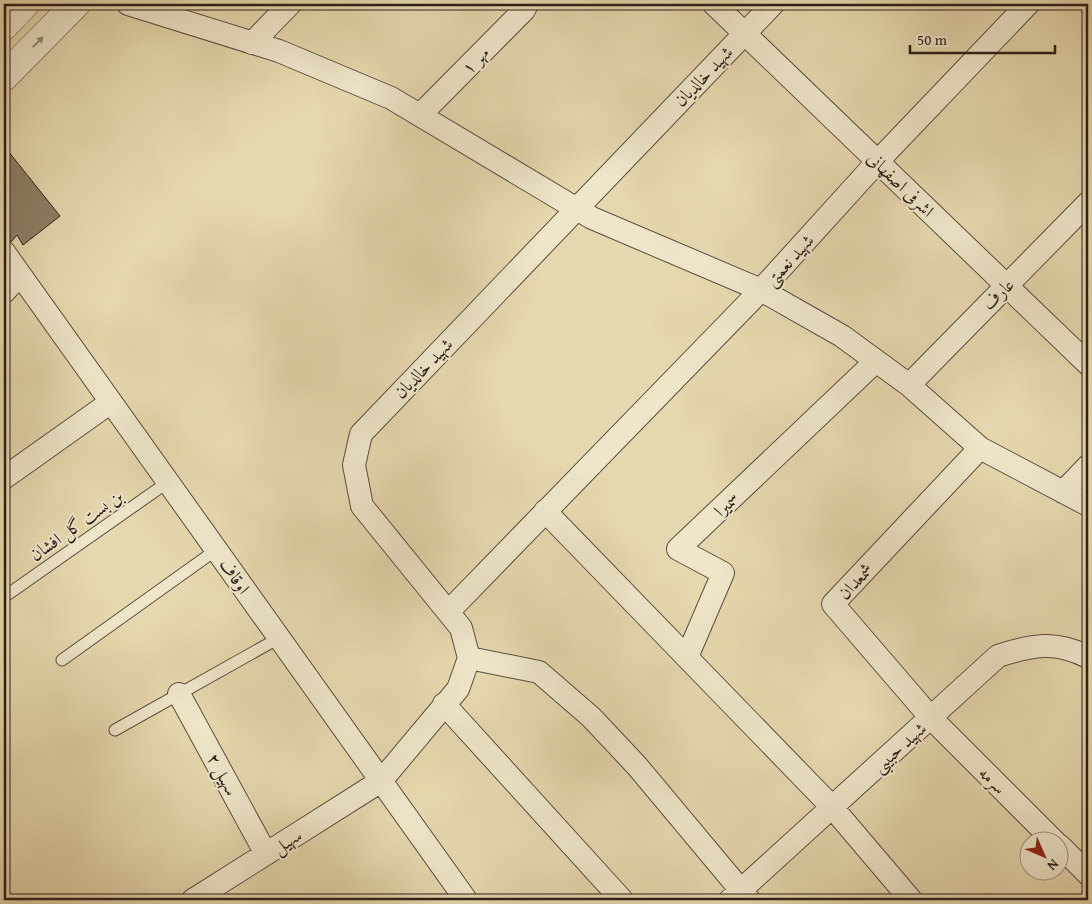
<svg xmlns="http://www.w3.org/2000/svg" width="1092" height="904" font-family="'Gentium Book Plus',Amiri,serif">
  <style>
    .building { fill: #8c7f66; stroke: #2b1f19 }
    .lines { fill: none; stroke-linecap: round; stroke-linejoin: round }
    .service-casing { stroke: #5a4d3e; stroke-width: 13 }
    .minor-casing { stroke: #5a4d3e; stroke-width: 24 }
    .tertiary-casing { stroke: #5a4d3e; stroke-width: 29 }
    .service { stroke: #efe6ca; stroke-width: 11 }
    .minor { stroke: #efe6ca; stroke-width: 22 }
    .tertiary { stroke: #efe6ca; stroke-width: 28 }
    .oneway { fill: #978c7a }
    .labels { text-anchor: middle; dominant-baseline: central; stroke-width: 4; stroke-linejoin: round; paint-order: stroke }
    .street-label { font-size: 18px; fill: #2b1f19; stroke: #efe6ca }
  </style>
  <rect width="100%" height="100%" fill="#e6d8ae"/>
  <filter id="stains"><feTurbulence type="fractalNoise" baseFrequency=".004" numOctaves="4"/><feColorMatrix values="0 0 0 0 .2 0 0 0 0 .09 0 0 0 0 .02 0 0 0 .5 -.17"/></filter>
  <radialGradient id="worn" r=".72"><stop offset=".6" stop-color="#630" stop-opacity="0"/><stop offset="1" stop-color="#630" stop-opacity=".3"/></radialGradient>
  <!-- building -->
  <path class="building" d="M4,146L60,216L23,245L17,235L11,242L4,232Z"/>
  <g class="lines">
    <!-- service casing -->
    <g class="service-casing">
      <path id="service" d="M4,597L168,482
        M62,660L216,550
        M115,730L279,638"/>
    </g>
    <!-- minor casing -->
    <g class="minor-casing">
      <path id="minor" d="M128,4L279,51L391,98L592,218L761,290L842,336L909,385L980,448L1088,505
        M714,4L1088,364
        M252,43L290,4
        M420,115L524,10L527,4
        M4,252L466,900
        M4,292L20,275
        M909,385L1088,203
        M980,448L833,604L931,718L1055,842
        M4,478L111,402
        M1063,492L1088,466
        M545,511L832,807L911,900
        M448,612L761,290L878,161L1028,4
        M687,657L723,573L678,549L876,361
        M469,658L539,672L591,717L637,766L749,900
        M179,694L266,854
        M444,704L622,900
        M1060,846L1088,874
        M193,900L381,781L458,689L469,658L461,628L362,506L354,465L361,434L773,4
        M730,900L998,656C1032,645 1055,640 1088,657"/>
    </g>
    <!-- tertiary casing -->
    <g class="tertiary-casing">
      <path id="tertiary" d="M4,26L25,4
        M4,77L76,4"/>
    </g>
    <!-- service -->
    <use href="#service" class="service"/>
    <!-- minor -->
    <use href="#minor" class="minor"/>
    <!-- tertiary -->
    <use href="#tertiary" class="tertiary"/>
  </g>
  <!-- one-way arrows -->
  <defs><path id="oneway-solid" d="M-6-.8H1V-3.2L6.5 0L1 3.2V.8H-6Z" transform="scale(1.25)"/></defs>
  <use class="oneway" href="#oneway-solid" transform="translate(38 42) rotate(-45)"/>
  <g class="labels">
    <!-- street labels -->
    <g class="street-label">
      <text transform="translate(475 60) rotate(-45)">مهر ۱</text>
      <text transform="translate(703 76) rotate(-46)">شهید خالدیان</text>
      <text transform="translate(901 184) rotate(44)">اشرفی اصفهانی</text>
      <text transform="translate(789 260) rotate(-48)">شهید نعمتی</text>
      <text transform="translate(998 294) rotate(-45)">عارف</text>
      <text transform="translate(423 368) rotate(-46)">شهید خالدیان</text>
      <text transform="translate(726 504) rotate(-44)">سمیرا</text>
      <text transform="translate(76 525) rotate(-35)">بن بست گل افشان</text>
      <text transform="translate(235 576) rotate(54)">اوقاف</text>
      <text transform="translate(855 581) rotate(-47)">شمعدان</text>
      <text transform="translate(899 747) rotate(-42)">شهید حبیبی</text>
      <text transform="translate(223 774) rotate(62)">سهیل ۲</text>
      <text transform="translate(993 780) rotate(45)">سرمه</text>
      <text transform="translate(287 841) rotate(-33)">سهیل</text>
    </g>
  </g>
  <!-- margin -->
  <rect width="1092" height="904" fill="none" stroke="#e6d8ae" stroke-width="20"/>
  <rect x="5" y="5" width="1082" height="894" fill="none" stroke="#2b1f19" stroke-width="2.5"/>
  <rect x="10" y="10" width="1072" height="884" fill="none" stroke="#2b1f19"/>
  <!-- north arrow -->
  <g transform="translate(1044 856) rotate(135)"><circle r="24" fill="#efe6ca" stroke="#a19683"/>
  <path d="M0-4L9 19L0 12L-9 19Z" fill="#8f2418"/>
  <text y="-8" font-size="14" font-weight="bold" text-anchor="middle" fill="#2b1f19">N</text>
  </g>
  <!-- scale -->
  <path d="M910 45v8h145v-8" fill="none" stroke="#2b1f19" stroke-width="2.5"/>
  <text x="917" y="45" font-size="15" fill="#2b1f19" stroke="#efe6ca" stroke-width="4" paint-order="stroke">50 m</text>
  <rect width="100%" height="100%" filter="url(#stains)"/>
  <rect width="100%" height="100%" fill="url(#worn)"/>
</svg>
